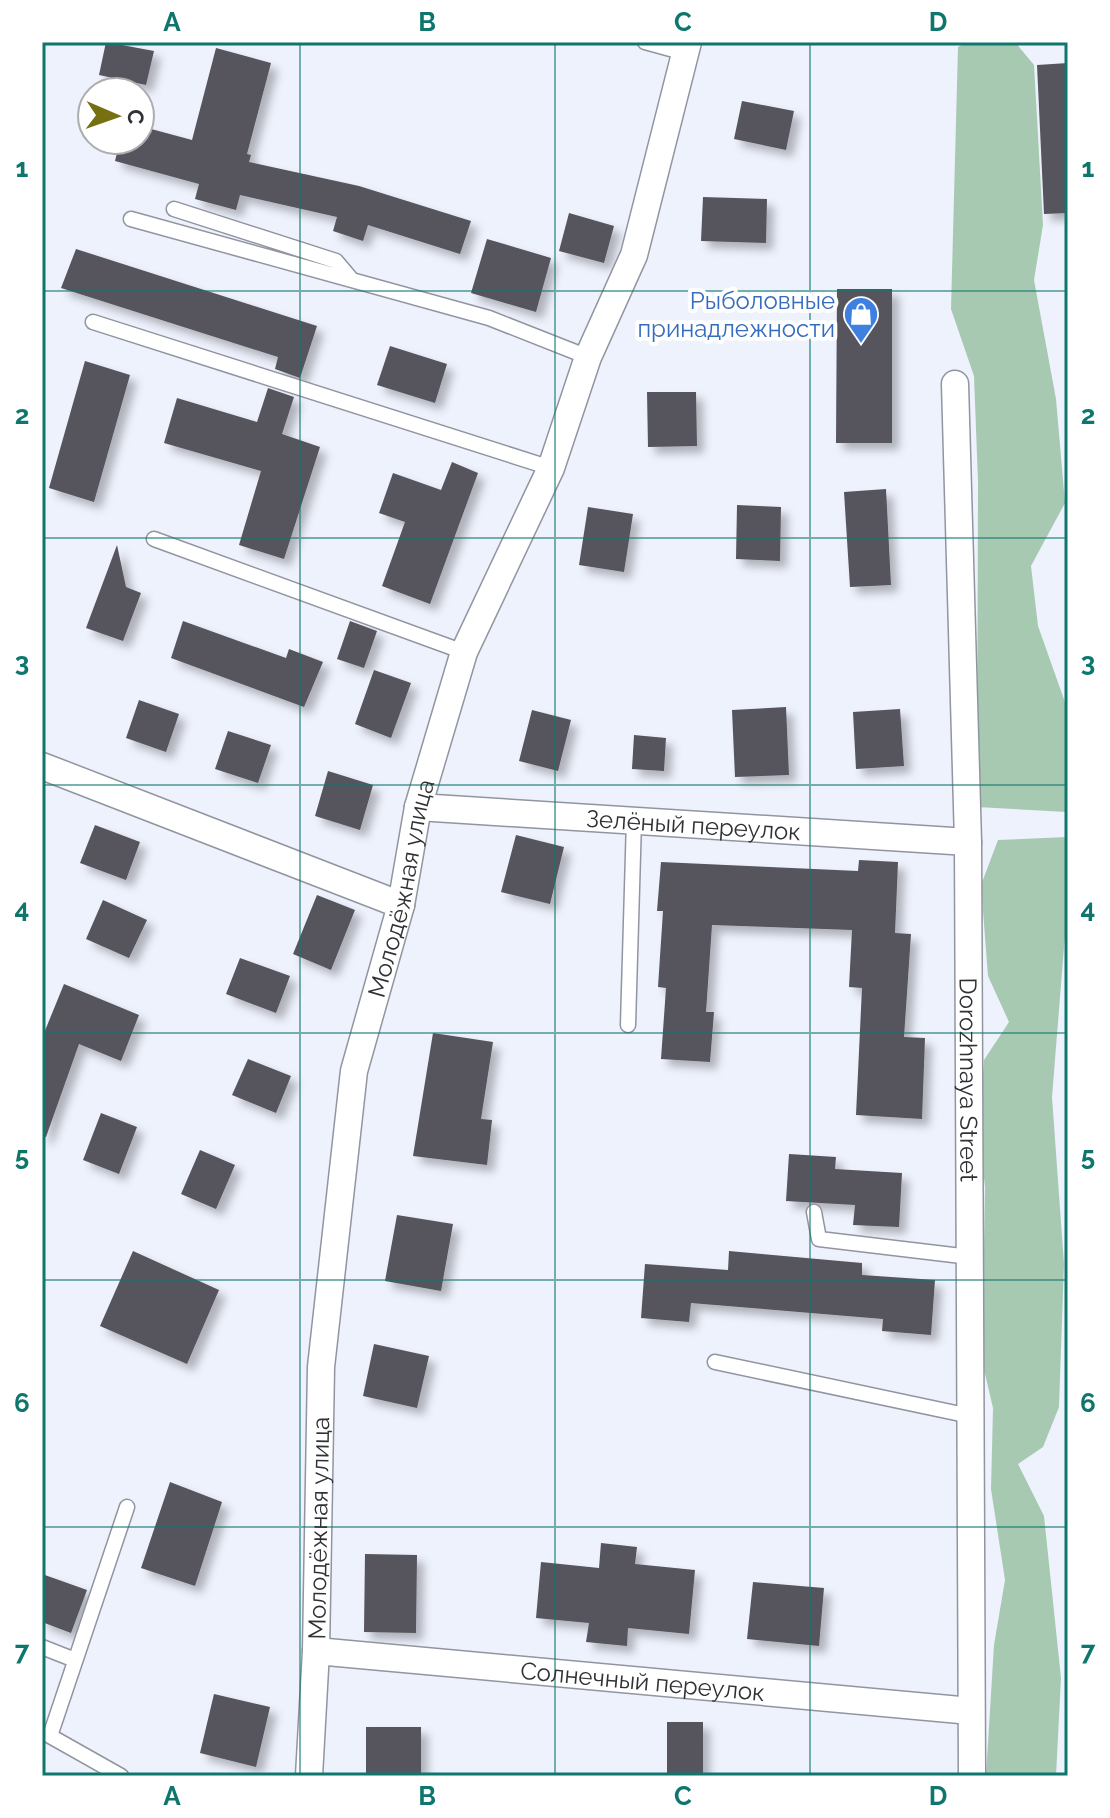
<svg xmlns="http://www.w3.org/2000/svg" width="1110" height="1818" font-family="Raleway,sans-serif">
  <style>
    .green { fill: #a7c9b2 }
    .building { fill: #56545d; filter: url(#shadow) }
    .lines { fill: none; stroke-linecap: round; stroke-linejoin: round }
    .service-casing { stroke: #91959f; stroke-width: 17 }
    .minor-casing { stroke: #91959f; stroke-width: 29 }
    .service { stroke: #fff; stroke-width: 14 }
    .minor { stroke: #fff; stroke-width: 26 }
    .grid { fill: none; stroke: #0f766e; stroke-width: 2; stroke-opacity: 0.55 }
    .labels { text-anchor: middle; dominant-baseline: central; stroke-width: 8; stroke-linejoin: round; paint-order: stroke }
    .shop-label { font-size: 24px; fill: #366cbe; stroke: #fff; text-anchor: end }
    .street-label { font-size: 24px; fill: #303135; stroke: #fff }
    .neatline { fill: none; stroke: #0f766e; stroke-width: 3 }
    .grid-label { font-size: 26px; text-anchor: middle; font-weight: bold; fill: #0f766e }
  </style>
  <defs>
    <filter id="shadow"><feDropShadow dx="7" dy="7" stdDeviation="4" flood-color="#0004"/></filter>
  </defs>
  <rect width="100%" height="100%" fill="#eef2fd"/>
  <!-- green -->
  <path class="green" d="M967,42H1015L1034,65L1043,225L1034,280L1056,399L1065,503L1031,566L1038,626L1066,705L1067,812L977,807L978,482L974,376L951,309L958,47Z
    M1067,837V910L1052,1097L1064,1264L1059,1407L1043,1447L1018,1464L1044,1516L1061,1678L1056,1776H986L994,1645L1005,1580L991,1489L993,1408L982,1361L985,1187L979,1134L984,1060L1009,1022L988,976L981,885L998,840Z"/>
  <!-- building -->
  <path class="building" d="M106,42L154,51L146,85L99,75Z
    M216,48L271,63L247,154L251,155L249,162L359,186L471,221L460,254L368,225L363,241L333,231L337,217L240,195L236,210L195,199L199,184L115,161L120,140H140V126L192,140Z
    M1068,63V213L1044,214L1037,65Z
    M742,101L794,111L786,150L734,139Z
    M703,197L767,199L766,243L701,241Z
    M569,213L614,226L604,263L559,251Z
    M487,239L551,258L536,312L471,293Z
    M76,249L317,326L300,378L275,369L278,357L61,288Z
    M837,289H892V443H836Z
    M390,346L447,364L435,403L377,385Z
    M85,361L130,375L94,502L49,488Z
    M268,388L294,397L282,434L320,447L284,559L239,545L261,471L164,443L177,398L257,422Z
    M647,392H696L697,446L648,447Z
    M452,462L478,473L430,604L382,586L405,522L379,513L393,473L441,490Z
    M886,489L891,585L850,587L844,492Z
    M737,505L781,507L780,561L736,559Z
    M588,507L633,514L624,572L579,565Z
    M117,545L126,587L141,593L123,641L86,628Z
    M183,621L286,658L289,649L323,662L304,707L171,658Z
    M350,621L377,631L364,668L337,659Z
    M374,670L411,683L391,738L355,724Z
    M139,700L179,714L166,752L126,738Z
    M786,707L789,775L735,777L732,710Z
    M900,709L904,766L856,769L853,712Z
    M532,710L571,720L558,771L519,761Z
    M228,731L271,745L258,783L215,769Z
    M634,735L666,738L664,771L632,769Z
    M328,771L373,785L360,830L315,816Z
    M95,825L140,842L126,880L80,863Z
    M516,835L564,847L550,904L501,892Z
    M859,860L898,862L895,933L911,934L904,1037L925,1038L922,1119L856,1115L862,988L849,987L852,930L712,925L706,1012H714L710,1062L661,1059L666,988L658,987L663,911H657L661,862L858,871Z
    M317,895L355,910L331,970L293,954Z
    M103,900L147,920L129,958L86,939Z
    M240,958L290,976L276,1013L226,994Z
    M64,984L139,1015L121,1061L79,1044L46,1137H42V1038Z
    M433,1033L493,1042L481,1119L492,1120L487,1165L413,1156Z
    M248,1059L291,1076L276,1113L232,1095Z
    M101,1113L137,1127L119,1174L83,1160Z
    M200,1150L235,1165L216,1209L181,1194Z
    M789,1154L836,1157L835,1169L902,1173L899,1227L853,1225L855,1205L786,1201Z
    M397,1215L453,1224L441,1291L385,1281Z
    M133,1251L219,1290L187,1364L100,1326Z
    M729,1251L862,1263V1275L935,1280L931,1335L882,1331L883,1319L691,1303L689,1322L641,1318L645,1264L728,1270Z
    M374,1344L429,1356L417,1408L363,1396Z
    M170,1482L222,1502L195,1586L141,1568Z
    M601,1543L637,1547L635,1564L695,1570L689,1634L628,1628L627,1646L586,1642L589,1623L536,1618L541,1562L599,1568Z
    M365,1554L417,1555L416,1633L364,1632Z
    M42,1574L87,1590L71,1633L42,1622Z
    M753,1582L824,1588L819,1646L747,1639Z
    M214,1694L270,1707L256,1767L200,1753Z
    M667,1722H703V1776H667Z
    M366,1727H421V1776H366Z"/>
  <g class="lines">
    <!-- service casing -->
    <g class="service-casing">
      <path id="service" d="M645,42L685,53
        M174,209L336,261L352,280
        M131,219L489,318L588,357
        M93,322L551,468
        M154,539L464,652
        M628,1025L634,820
        M814,1212L819,1239L970,1257
        M715,1362L970,1416
        M42,1647L75,1660
        M121,1776L50,1736L127,1507"/>
    </g>
    <!-- minor casing -->
    <g class="minor-casing">
      <g id="minor">
        <path id="s1" d="M955,384L968,842L972,1776"/>
        <path d="M42,766L401,905"/>
        <path id="s2" d="M418,807L968,842"/>
        <path id="s3" d="M316,1651L971,1711"/>
        <path id="s4" d="M309,1776L316,1651L321,1367L354,1071L401,905L418,807L464,652L551,468L588,357L634,255L688,42"/>
      </g>
    </g>
    <!-- service -->
    <use href="#service" class="service"/>
    <!-- minor -->
    <use href="#minor" class="minor"/>
  </g>
  <!-- grid -->
  <path class="grid" d="M300,42V1776M555,42V1776M810,42V1776M42,291H1068M42,538H1068M42,785H1068M42,1033H1068M42,1280H1068M42,1527H1068"/>
  <!-- icons -->
  <defs>
    <g id="shop-pin" transform="scale(1.8)"><path d="M0 17L-7.5 6A9.5 9.5 0 1 1 7.5 6Z" fill="#3f7fe0" stroke="#fff"/><path d="M-5-2.5h2.3a2.7 3.5 0 0 1 5.4 0H5L5.5 6h-11ZM-1.5-2.5h3a1.5 2.3 0 0 0-3 0Z" fill="#fff"/></g>
  </defs>
  <g fill-rule="evenodd">
    <use href="#shop-pin" x="861" y="314"/>
  </g>
  <g class="labels">
    <!-- shop labels -->
    <g class="shop-label">
      <text x="835" y="300">Рыболовные<tspan x="835" dy="28">принадлежности</tspan></text>
    </g>
    <!-- street labels -->
    <g class="street-label">
      <text stroke="none"><textPath href="#s2" startOffset="276">Зелёный переулок</textPath></text>
      <text stroke="none"><textPath href="#s4" startOffset="896">Молодёжная улица</textPath></text>
      <text stroke="none"><textPath href="#s1" startOffset="696">Dorozhnaya Street</textPath></text>
      <text stroke="none"><textPath href="#s4" startOffset="248">Молодёжная улица</textPath></text>
      <text stroke="none"><textPath href="#s3" startOffset="328">Солнечный переулок</textPath></text>
    </g>
  </g>
  <!-- border -->
  <rect width="1110" height="1818" fill="none" stroke="#ffffff" stroke-width="88"/>
  <!-- north arrow -->
  <g transform="translate(116 116) rotate(92)"><circle r="38" fill="#ffffff" stroke="#acadae" stroke-width="2"/>
  <path d="M0-6L14 30L0 20L-14 30Z" fill="#767010"/>
  <text y="-12" font-size="22" font-weight="bold" text-anchor="middle" fill="#303135">С</text>
  </g>
  <rect x="44" y="44" width="1022" height="1730" class="neatline"/>
  <g class="grid-label">
    <text x="172" y="31">A</text>
    <text x="427" y="31">B</text>
    <text x="683" y="31">C</text>
    <text x="938" y="31">D</text>
    <text x="22" y="177">1</text>
    <text x="1088" y="177">1</text>
    <text x="22" y="424">2</text>
    <text x="1088" y="424">2</text>
    <text x="22" y="671">3</text>
    <text x="1088" y="671">3</text>
    <text x="22" y="918">4</text>
    <text x="1088" y="918">4</text>
    <text x="22" y="1165">5</text>
    <text x="1088" y="1165">5</text>
    <text x="22" y="1412">6</text>
    <text x="1088" y="1412">6</text>
    <text x="22" y="1660">7</text>
    <text x="1088" y="1660">7</text>
    <text x="172" y="1805">A</text>
    <text x="427" y="1805">B</text>
    <text x="683" y="1805">C</text>
    <text x="938" y="1805">D</text>
  </g>
</svg>
